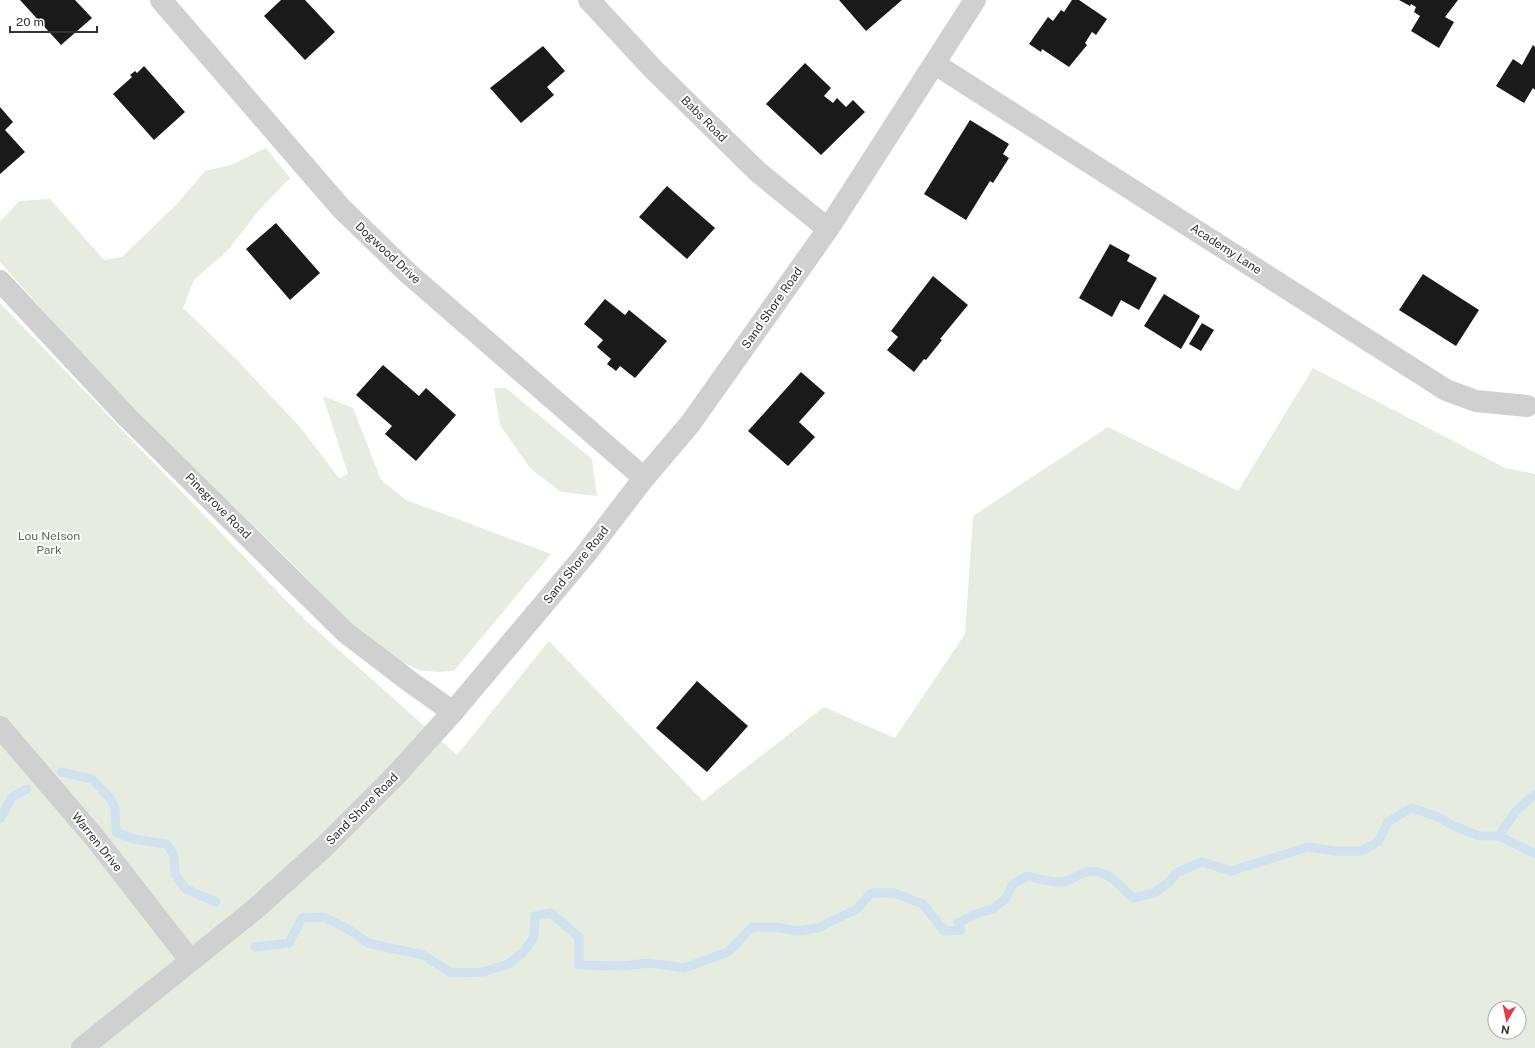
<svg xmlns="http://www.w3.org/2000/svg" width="1535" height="1048" font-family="'Public Sans',sans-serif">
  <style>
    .green { fill: #e6ecdf; fill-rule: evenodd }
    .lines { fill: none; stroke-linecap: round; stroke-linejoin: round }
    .stream { stroke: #cfe2ee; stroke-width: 9 }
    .building { fill: #1a1a1a }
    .minor { stroke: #d0d0d0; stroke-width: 22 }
    .tertiary { stroke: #d0d0d0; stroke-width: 22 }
    .labels { text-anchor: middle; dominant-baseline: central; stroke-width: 4; stroke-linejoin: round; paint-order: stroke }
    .street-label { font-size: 12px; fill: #333; stroke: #fff }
    .park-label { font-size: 12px; fill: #56703f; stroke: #fff }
  </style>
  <rect width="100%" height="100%" fill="#fff"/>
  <!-- green -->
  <path class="green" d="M266,148L290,178L260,209L228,250L194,280L183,308L236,359L300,427L339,478L348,474L323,396L353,408L381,480L406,500L551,554L454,671L437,672L419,670L396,659L347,619L291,562L119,396L0,262V222L19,201L50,199L104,260L122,257L176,205L205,171L231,165Z
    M0,303L304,619L457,755L549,641L703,801L824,707L895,738L965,634L973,516L1108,427L1238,491L1313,368L1505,468L1535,474V1048H0ZM1495,1008H1519V1032H1495Z
    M494,388H506L592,459L597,496L561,492L530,468L500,425Z"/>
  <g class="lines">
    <!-- stream -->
    <path class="stream" d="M61,772L92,779L110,798L115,808L116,832L133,839L167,844L174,856L175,874L186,889L216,902
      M0,819L12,797L27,789
      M1499,836L1535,854
      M255,947L289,943L302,918L324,917L348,929L368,943L423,955L451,973L483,972L508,964L523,953L534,937L535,916L551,913L579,937V965L622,966L649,963L684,968L728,952L752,927H776L797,931L818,928L857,909L871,893H894L923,904L944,931L961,930L958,923L975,914L993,909L1006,898L1013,884L1027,876C1039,879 1051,883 1064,882C1070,881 1077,875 1083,873C1105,866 1119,884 1133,898L1154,893L1169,882L1176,873L1202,862L1231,871L1308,847L1335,851H1361L1378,842L1388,822L1411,808L1436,816L1454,826L1479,836H1499L1516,811L1535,794"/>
  </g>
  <!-- building -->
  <path class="building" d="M20,0H75L92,18L61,45Z
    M281,0H305L335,32L305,60L264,16Z
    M839,0H902L866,31Z
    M1072,0H1079L1107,19L1096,35L1092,32L1085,43L1087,45L1069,67L1042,49L1041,52L1029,44L1048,17L1053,21L1061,10L1064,12Z
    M1399,0H1458L1445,17L1454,22L1439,48L1411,31L1420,16L1414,12L1416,7L1411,4L1410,6Z
    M1533,45L1535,47V90L1533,88L1524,103L1496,86L1513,59L1522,65Z
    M543,46L565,71L547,87L554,95L521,123L490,88Z
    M805,63L831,88L824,96L833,103L837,98L846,107L853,100L865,112L821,155L766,104Z
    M144,66L185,112L154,140L113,94L132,77L130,75L135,71L137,73Z
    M0,107L13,122L5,130L25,152L0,174Z
    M970,120L1009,144L1003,154L1009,158L993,183L990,181L966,220L924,194Z
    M667,186L715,228L687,259L639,217Z
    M276,223L320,273L290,300L246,249Z
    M1110,244L1130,255L1127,261L1157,278L1139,310L1121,300L1112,317L1079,298Z
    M1423,274L1479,310L1456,346L1399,310Z
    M933,276L968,305L940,339L942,340L926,360L924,359L914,372L887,350L898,337L891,331Z
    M1164,294L1200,316L1181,349L1144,326Z
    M605,299L625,315L629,310L667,341L635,378L620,366L616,371L607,364L611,359L597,347L603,340L584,324Z
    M1202,323L1214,330L1201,351L1189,344Z
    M383,365L419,396L426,388L456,415L416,461L385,434L392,426L356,395Z
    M801,372L825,393L799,422L815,437L788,466L748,431Z
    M697,681L748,726L707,772L656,728Z"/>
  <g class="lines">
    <!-- minor -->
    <path class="minor" d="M161,0L341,208L409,274L644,478
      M589,0L654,70L758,172L828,229
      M935,64L1446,390L1476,401L1527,406
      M0,281L127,417L345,632L409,681L453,712
      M0,727L95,838L190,960"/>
    <!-- tertiary -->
    <path class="tertiary" d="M82,1048L254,910L324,847L395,776L453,712L585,555L644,478L690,424L828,229L975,0"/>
  </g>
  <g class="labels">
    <!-- street labels -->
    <g class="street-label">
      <text transform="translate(704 119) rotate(45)">Babs Road</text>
      <text transform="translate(1226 249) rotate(33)">Academy Lane</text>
      <text transform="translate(388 253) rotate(43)">Dogwood Drive</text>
      <text transform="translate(772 308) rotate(-55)">Sand Shore Road</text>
      <text transform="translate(218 506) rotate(45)">Pinegrove Road</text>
      <text transform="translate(576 565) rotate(-51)">Sand Shore Road</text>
      <text transform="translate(362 809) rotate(-45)">Sand Shore Road</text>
      <text transform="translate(97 842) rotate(51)">Warren Drive</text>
    </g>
    <!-- park labels -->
    <g class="park-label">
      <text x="49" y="536">Lou Nelson<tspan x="49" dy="14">Park</tspan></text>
    </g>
  </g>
  <!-- north arrow -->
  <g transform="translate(1507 1020) rotate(189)"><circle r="19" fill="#ffffff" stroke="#adadad"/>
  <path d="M0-3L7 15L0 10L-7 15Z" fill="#e63946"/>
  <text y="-6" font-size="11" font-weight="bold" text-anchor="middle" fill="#333333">N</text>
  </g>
  <!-- scale -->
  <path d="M10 26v6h87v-6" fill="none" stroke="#333333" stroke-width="2"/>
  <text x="16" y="26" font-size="12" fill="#333333" stroke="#ffffff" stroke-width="3" paint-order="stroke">20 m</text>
</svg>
